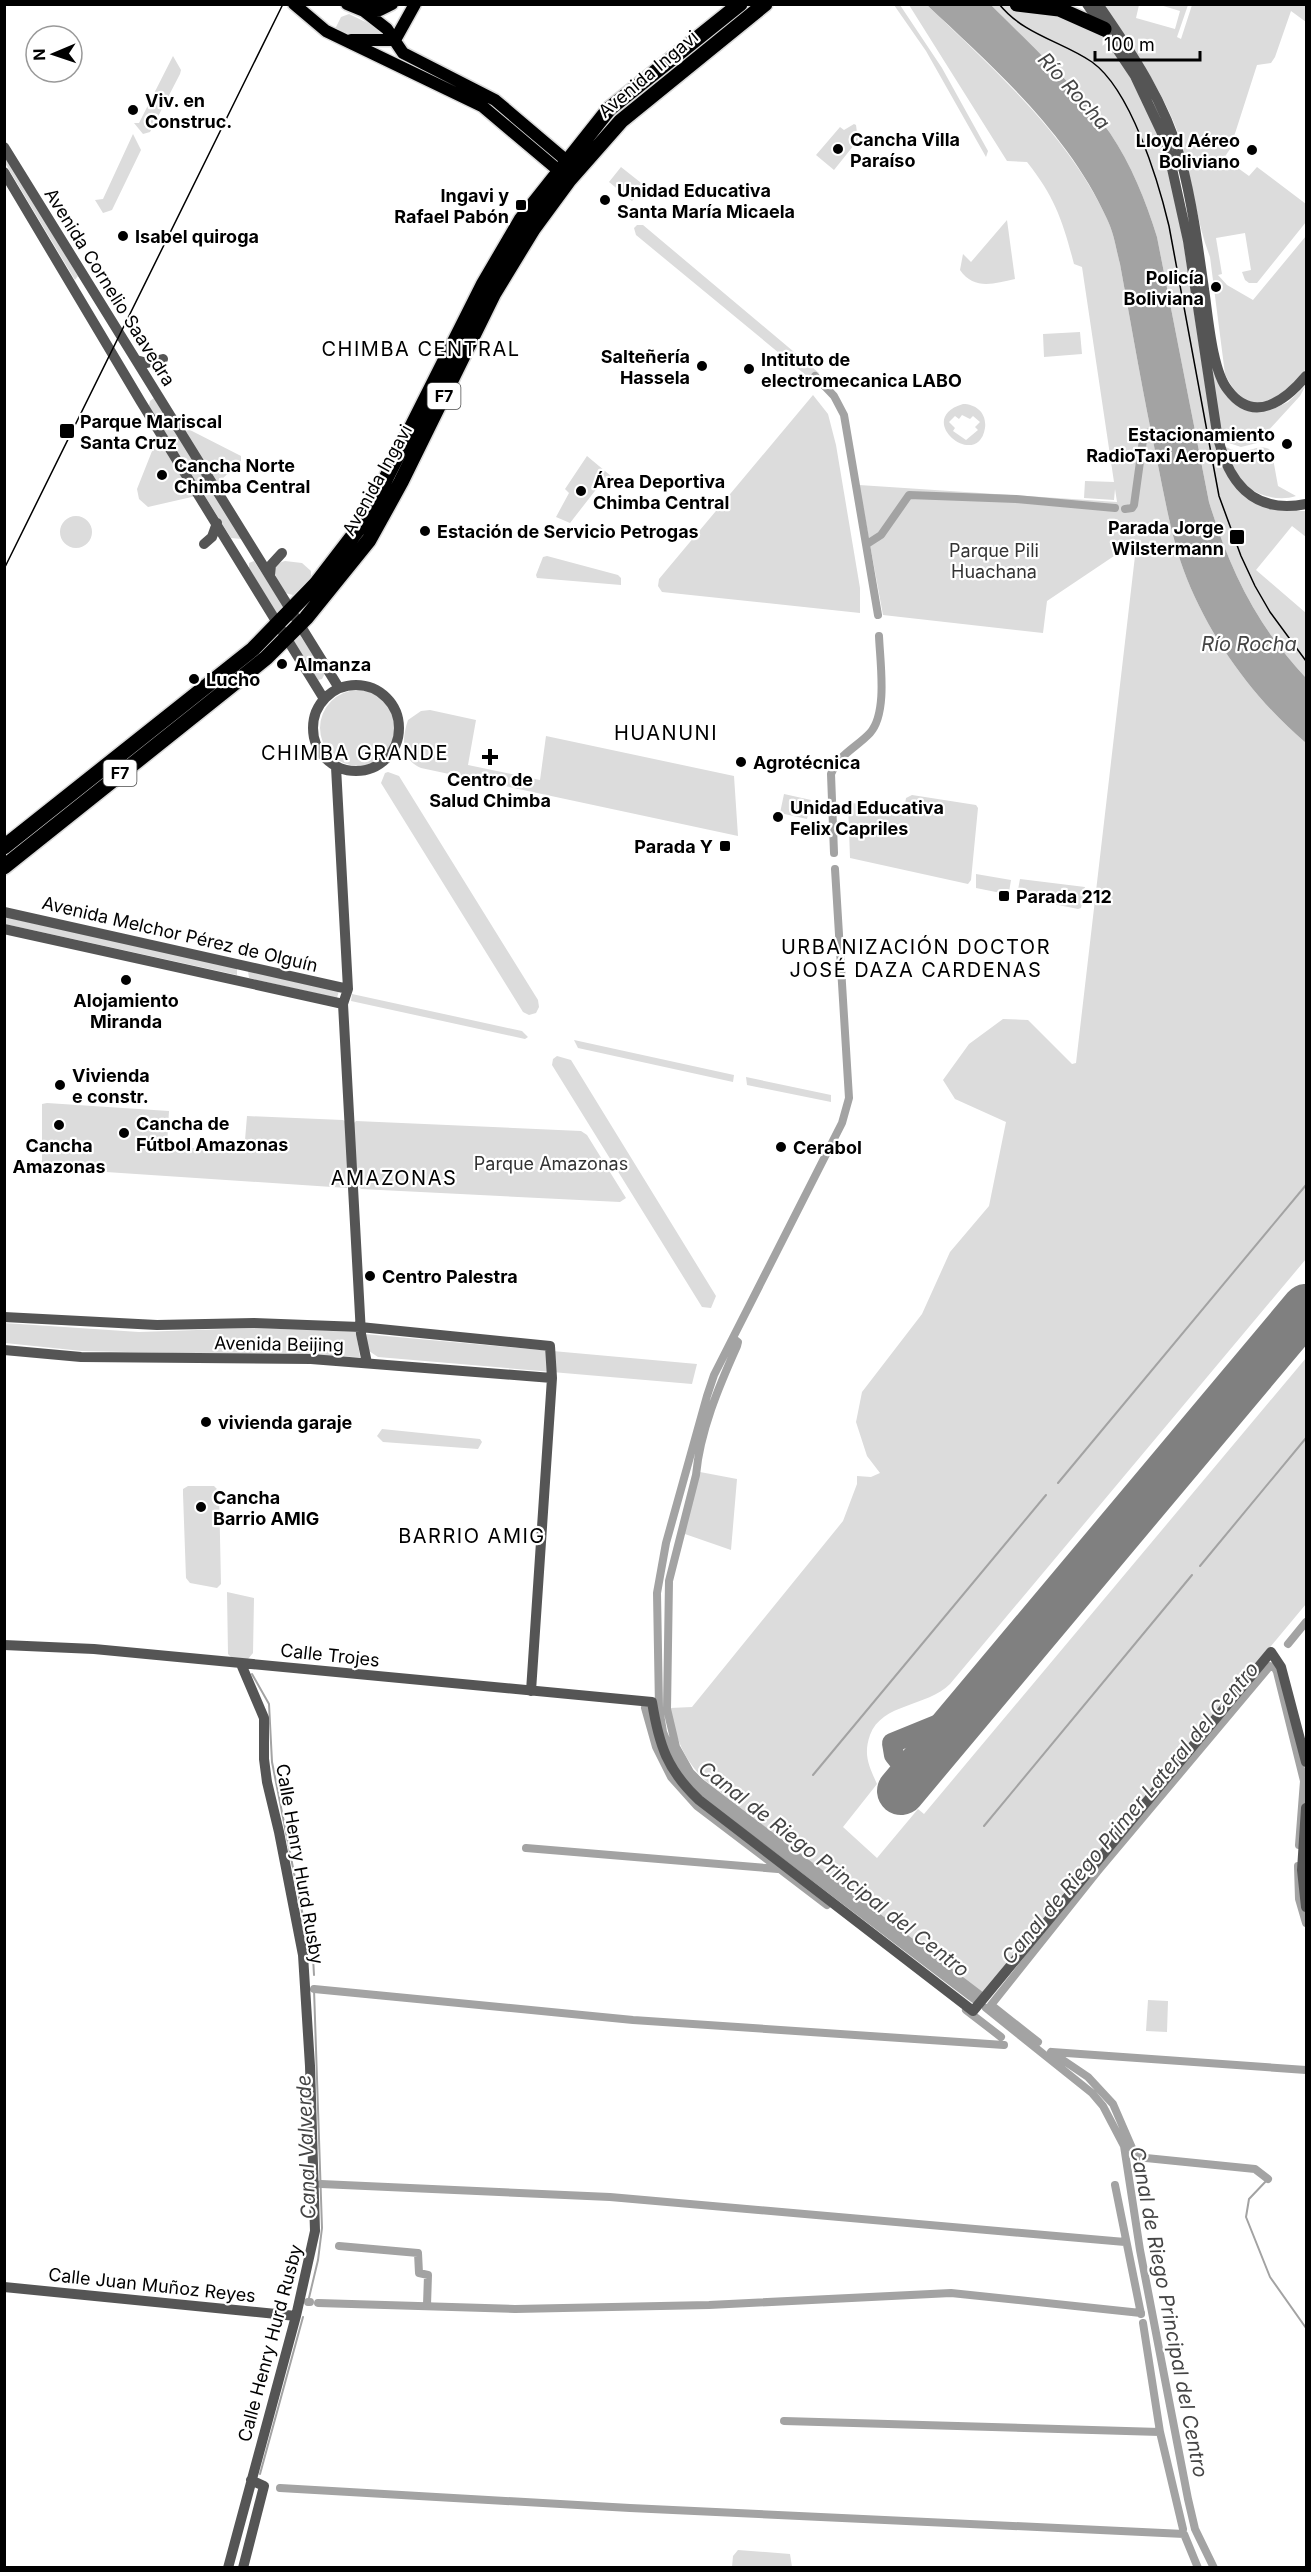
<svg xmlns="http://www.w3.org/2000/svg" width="1311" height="2572" font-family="Inter,sans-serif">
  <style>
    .green { fill: #dcdcdc; fill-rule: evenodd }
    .water { fill: #a3a3a3 }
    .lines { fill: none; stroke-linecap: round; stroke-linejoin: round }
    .stream { stroke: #a3a3a3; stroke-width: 2 }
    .canal { stroke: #a3a3a3; stroke-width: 8 }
    .taxiway { stroke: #808080; stroke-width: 20 }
    .runway { stroke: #808080; stroke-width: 48 }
    .major-casing { stroke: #dbdbdb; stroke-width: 15 }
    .highway-casing { stroke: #dbdbdb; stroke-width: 18 }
    .minor { stroke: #555; stroke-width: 10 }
    .major { stroke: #000; stroke-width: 12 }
    .highway { stroke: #000; stroke-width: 15 }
    .tram { stroke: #000; stroke-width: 1.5 }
    .poi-dot { fill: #000; stroke: #fff; stroke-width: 2 }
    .labels { text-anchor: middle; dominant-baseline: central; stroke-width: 4.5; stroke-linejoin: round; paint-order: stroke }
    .shield { fill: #fff; stroke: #4c4c4c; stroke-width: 1.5 }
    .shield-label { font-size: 16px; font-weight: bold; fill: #000 }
    .street-label { font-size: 18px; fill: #000; stroke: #fff }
    .poi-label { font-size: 18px; font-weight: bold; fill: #000; stroke: #fff; text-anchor: start }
    .park-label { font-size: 18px; fill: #333; stroke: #fff }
    .water-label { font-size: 20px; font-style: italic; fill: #444; stroke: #fff }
    .neighbourhood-label { font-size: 20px; letter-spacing: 1.5px; fill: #000; stroke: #fff }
  </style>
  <rect width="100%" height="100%" fill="#fff"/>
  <!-- green -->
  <path class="green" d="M894,5H900L942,68L988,151L986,157L926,51Z
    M909,5H927C993,69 1068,134 1107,219C1114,233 1116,249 1120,264C1132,329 1143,395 1157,460C1165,500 1172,541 1187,579C1212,641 1255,700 1306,743V1259L950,1684C927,1707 882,1703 870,1735C863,1755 869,1766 877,1784L843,1827L877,1858L918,1809L924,1814L1306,1358V1604L982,1994L707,1782C685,1762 675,1738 670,1708L692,1707L843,1521L857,1484V1476L871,1477L880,1473L867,1456L856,1422L862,1392L922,1314L950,1252L989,1206L1006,1122L955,1099L943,1080L969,1044L1003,1019L1028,1020L1072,1064L1076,1063L1135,556L1117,554L1047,601L1043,633L883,615L859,485L1117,502L1115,489L1114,500L1084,498L1085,481L1114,482L1082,267L1074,264C1063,222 1055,197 1027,162L1007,161Z
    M991,5H1008L1013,7L1058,14L1099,30L1121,62L1146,105L1163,146L1183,240L1213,436C1223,487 1253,513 1306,511V537L1292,526L1256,570L1306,613V678C1257,626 1230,571 1209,502L1157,237C1146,201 1131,164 1110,133C1079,89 1029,43 991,5Z
    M1102,5H1139L1136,18L1175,29L1180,11L1160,5H1188L1177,37L1181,39L1192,5H1306V22L1291,11L1275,57L1271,63L1257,65L1230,149L1224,158L1249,176L1257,167L1306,204V222L1257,283H1249L1245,280L1242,272L1251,270L1245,233L1216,238L1222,274L1218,275L1227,285L1253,300L1306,236V369C1281,400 1248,423 1225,374L1210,257C1196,221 1193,182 1182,145C1166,93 1133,49 1102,5Z
    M349,14L376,27L385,35H344L335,29L341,17Z
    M173,56L181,70L180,74L150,132L143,134L134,123H139Z
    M854,124L856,125L858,140L834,170L816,155L840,127L844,130Z
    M133,134L141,150L112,210L103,213L95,200L103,199Z
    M5,156L78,276L75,280L5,163Z
    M621,167L645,186L632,201L609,182Z
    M1007,220L1015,279C993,284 974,290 960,270L963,254L971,262Z
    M637,225H643L819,373L813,381L636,235L634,228Z
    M1200,282L1216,378L1229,399L1236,405L1271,410L1288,402L1306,385L1300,396L1257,443L1241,447L1229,443L1222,435L1212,379Z
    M1080,332L1082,354L1044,357L1043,334Z
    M813,395L828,414L836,445L860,588V613L662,592L658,586L659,579Z
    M154,398L242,539L231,538L149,406L150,401Z
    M963,404C976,404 987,413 985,428C978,472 912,419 963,404ZM962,415L970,419L973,416L980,422L975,427L978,430L966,440L953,431L955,428L949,422L955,416L959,419Z
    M190,430L241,456V461L219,482L217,481L184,431Z
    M158,436L196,496L148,507L139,499L137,489Z
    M1224,446C1247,459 1253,443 1269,449L1272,453L1278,486L1296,496C1275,503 1246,493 1235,472C1230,464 1228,454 1224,446Z
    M587,456L611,476L605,478L570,523L556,517L569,493L565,489Z
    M60 532a16 16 0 1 1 32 0a16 16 0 1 1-32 0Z
    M547,556L618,575L621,578V585L537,578L536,575L543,557Z
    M254,561L284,607L277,614L249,568V563Z
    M285,561L302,563L311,571V579L297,596L285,593C278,582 266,566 285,561Z
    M300,635L325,673L322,679L318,680L294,644V639Z
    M320 728a38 38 0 1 1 76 0a38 38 0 1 1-76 0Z
    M430,710L476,720L468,765L540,780L546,736L734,776L738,836L421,768C400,759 402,738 408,720L421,711Z
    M388,772L399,776L538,1000L539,1007L536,1013L529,1015L523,1012L381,783L385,773Z
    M784,794L811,800L807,819L780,813Z
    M912,795L976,805L978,808L971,880L968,884L850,858L848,802L900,813L904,811L906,798Z
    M976,874L1011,880L1009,892L1006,894L976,888Z
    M1020,879L1085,887L1081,908L1078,909L1019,897L1017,895Z
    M5,917L237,968V975L5,924Z
    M248,971L339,991L337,998L249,978Z
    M352,994L522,1031L528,1037L525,1039L351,1001Z
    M574,1040L734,1075L733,1082L578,1048Z
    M557,1056L571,1060L716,1296L711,1308L702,1307L552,1065L553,1059Z
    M746,1077L831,1095V1102L747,1085Z
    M47,1103L169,1111L167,1146L244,1152L247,1116L343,1120L346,1122L349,1186L347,1188L46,1168L42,1162V1104Z
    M356,1121L581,1131L587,1135L626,1198L620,1202L361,1189L358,1186L353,1124Z
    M4,1323L139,1332L255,1328L356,1332L360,1357L82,1351L5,1343Z
    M364,1334L697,1364L692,1384L378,1357L369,1351Z
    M382,1429L480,1439L482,1442L478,1449L383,1442L377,1436Z
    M700,1472L737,1479L731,1550L682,1533Z
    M188,1486H214L219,1491L221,1584L217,1588L190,1583L186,1578L183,1494V1489Z
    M227,1592L254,1598L253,1653L248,1659L232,1658L228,1654Z
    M1148,2000L1168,2001L1167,2032L1146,2031Z
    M738,2550L790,2554L792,2567H732L733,2556Z"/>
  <!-- water -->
  <path class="water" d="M927,5H991C1029,43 1079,89 1110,133C1131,164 1146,201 1157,237L1209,502C1230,571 1257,626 1306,678V743C1255,700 1212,641 1187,579C1172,541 1165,500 1157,460C1143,395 1132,329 1120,264C1116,249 1114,233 1107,219C1069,134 994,68 927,5Z"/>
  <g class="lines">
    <!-- stream -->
    <path class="stream" d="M1058,1483L1306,1185
      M1200,1566L1306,1438
      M252,1674L269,1704L272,1762L300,1903L313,1957L314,1975
      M813,1775L1046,1495
      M984,1826L1192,1575
      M1268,2179L1249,2199L1246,2217L1270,2277L1306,2328
      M308,2302L318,2260L322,2228L314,1989
      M260,2474L303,2317"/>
    <!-- canal -->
    <path class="canal" d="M815,376L834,396L844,415L878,615
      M1125,509L1132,508L1134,505L1143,440L1151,431L1160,429
      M867,544L881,535L909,495L1016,499L1115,508
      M834,853L831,774C838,755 857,747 870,733C888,713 880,662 879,636
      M835,869L849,1098L842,1123L714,1375L707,1396L666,1543L657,1593L659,1708L663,1732L676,1763L685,1777L698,1789L974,1999
      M733,1338L738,1342L737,1346C719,1386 700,1431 696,1475L669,1581L667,1709L676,1747L690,1772L701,1783L980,1995
      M1288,1644L1306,1622
      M645,1708L656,1747L671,1777L697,1806L827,1905
      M526,1848L778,1869
      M1298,1866L1299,1899L1306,1923
      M314,1989L633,2020L1004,2045
      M986,2008L1092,2093L1103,2106L1124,2146L1140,2250L1188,2499L1195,2529L1214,2568
      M966,2010L1001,2037
      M1038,2042L991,2005L1097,1872L1270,1666L1275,1668L1277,1672L1304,1781L1299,1845
      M1051,2052L1088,2077L1113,2104L1136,2157L1255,2169L1268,2179
      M1052,2052L1306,2070
      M321,2184L610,2197L1125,2242
      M1115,2185L1141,2314
      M339,2246L418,2253L419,2273L428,2275L427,2305
      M308,2302H310
      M318,2303L515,2309L709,2305L951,2293L1141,2313
      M1143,2323L1160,2432L1183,2529
      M784,2421L1160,2432
      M280,2488L630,2508L1184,2534L1198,2568"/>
    <!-- taxiway -->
    <path class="taxiway" d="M898,1760L894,1755L892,1743L968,1712"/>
    <!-- runway -->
    <path class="runway" d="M901,1791L1306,1308"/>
    <!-- major casing -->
    <g class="major-casing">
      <path id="major" d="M294,4L326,31L482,106L565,176
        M347,4L364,11L387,29L403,53L495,100L574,167
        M364,11L380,10L392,4
        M351,40H395
        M395,40L415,4"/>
    </g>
    <!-- highway casing -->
    <g class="highway-casing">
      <path id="highway" d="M1017,4L1059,9L1104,29
        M4,847L253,649L316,584L359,528L375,500L483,285L521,220L609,109L740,4
        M4,867L266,658L306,618L369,540L401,482L494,293L533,229L569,180L621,121L765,4"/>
    </g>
    <!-- minor -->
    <path class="minor" d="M1087,4L1135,76L1161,131L1169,155L1188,241L1217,433C1227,481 1252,515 1306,504
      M1098,4C1132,53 1165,102 1181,160C1192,202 1198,246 1204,289C1208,315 1212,371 1228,390C1254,425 1286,400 1306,376
      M4,147L339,688
      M4,172L141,402L324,699
      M136,360L147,363L163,359
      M204,544L212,537L217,523
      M270,575L271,565L282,553
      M313 728a43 43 0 1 1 86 0a43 43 0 1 1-86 0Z
      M336,767L348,989L343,1004L361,1334L367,1363
      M4,912L348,989
      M4,929L343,1004
      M4,1317L157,1325L254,1323L360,1327L550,1346L552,1378L531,1691
      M4,1350L81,1357L311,1359L552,1378
      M4,1645L94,1649L652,1702C659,1745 667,1770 699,1800L973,2011L1271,1652L1281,1667L1306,1762
      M1306,1808L1302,1870L1306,1907
      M4,2287L296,2316
      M228,2568L296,2316L315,2231L310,2066L303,1955L279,1832L267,1782L264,1759V1718L241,1664
      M243,2568L264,2486L251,2480"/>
    <!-- major -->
    <use href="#major" class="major"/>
    <!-- highway -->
    <use href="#highway" class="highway"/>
    <!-- tram -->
    <path class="tram" d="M999,4C1024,35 1061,41 1092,62C1131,90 1158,180 1169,226L1219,496L1241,556L1255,586L1270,612L1306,661
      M4,569L283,4"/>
  </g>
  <!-- markers -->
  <g class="poi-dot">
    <circle cx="133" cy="110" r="6"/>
    <circle cx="838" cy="149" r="6"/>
    <circle cx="1252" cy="150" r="6"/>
    <circle cx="605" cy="200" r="6"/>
    <rect x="515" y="199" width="12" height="12" rx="3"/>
    <circle cx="123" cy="236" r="6"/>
    <circle cx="1216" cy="287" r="6"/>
    <circle cx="702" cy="366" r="6"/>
    <circle cx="749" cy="369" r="6"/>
    <rect x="59" y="423" width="16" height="16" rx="3"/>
    <circle cx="1287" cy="444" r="6"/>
    <circle cx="162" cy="475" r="6"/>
    <circle cx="581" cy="491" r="6"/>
    <circle cx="425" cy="531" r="6"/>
    <rect x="1229" y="529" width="16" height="16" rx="3"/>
    <circle cx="282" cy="664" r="6"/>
    <circle cx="194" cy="679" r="6"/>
    <path d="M487 748h6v6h6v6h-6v6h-6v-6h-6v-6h6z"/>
    <circle cx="741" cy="762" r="6"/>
    <circle cx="778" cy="817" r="6"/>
    <rect x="719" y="840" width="12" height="12" rx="3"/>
    <rect x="998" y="890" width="12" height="12" rx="3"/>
    <circle cx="126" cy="980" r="6"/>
    <circle cx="60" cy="1085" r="6"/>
    <circle cx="59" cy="1125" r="6"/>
    <circle cx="124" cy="1133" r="6"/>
    <circle cx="781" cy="1147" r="6"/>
    <circle cx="370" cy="1276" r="6"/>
    <circle cx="206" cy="1422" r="6"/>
    <circle cx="201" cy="1507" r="6"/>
  </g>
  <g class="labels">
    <!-- shield labels -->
    <g class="shield">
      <rect x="427.5" y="383" width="33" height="26" rx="4.5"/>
      <rect x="103.5" y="760" width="33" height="26" rx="4.5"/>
    </g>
    <g class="shield-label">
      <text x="444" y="396">F7</text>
      <text x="120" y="773">F7</text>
    </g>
    <!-- street labels -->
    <g class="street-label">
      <text transform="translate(648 74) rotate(-40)">Avenida Ingavi</text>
      <text transform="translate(110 287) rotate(58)">Avenida Cornelio Saavedra</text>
      <text transform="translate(377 480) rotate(-61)">Avenida Ingavi</text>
      <text transform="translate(180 934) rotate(13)">Avenida Melchor Pérez de Olguín</text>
      <text transform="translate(279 1344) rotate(1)">Avenida Beijing</text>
      <text transform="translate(330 1655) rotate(6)">Calle Trojes</text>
      <text transform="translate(300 1864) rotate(80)">Calle Henry Hurd Rusby</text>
      <text transform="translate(152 2285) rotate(6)">Calle Juan Muñoz Reyes</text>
      <text transform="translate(270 2343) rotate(-75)">Calle Henry Hurd Rusby</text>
    </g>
    <!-- poi labels -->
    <g class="poi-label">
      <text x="145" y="100">Viv. en<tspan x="145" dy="21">Construc.</tspan></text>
      <text x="850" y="139">Cancha Villa<tspan x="850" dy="21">Paraíso</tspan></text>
      <text x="1240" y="140" text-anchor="end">Lloyd Aéreo<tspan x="1240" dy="21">Boliviano</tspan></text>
      <text x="617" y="190">Unidad Educativa<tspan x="617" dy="21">Santa María Micaela</tspan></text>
      <text x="509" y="195" text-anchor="end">Ingavi y<tspan x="509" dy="21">Rafael Pabón</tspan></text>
      <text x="135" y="236">Isabel quiroga</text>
      <text x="1204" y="277" text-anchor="end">Policía<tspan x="1204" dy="21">Boliviana</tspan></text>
      <text x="690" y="356" text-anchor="end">Salteñería<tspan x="690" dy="21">Hassela</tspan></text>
      <text x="761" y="359">Intituto de<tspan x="761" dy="21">electromecanica LABO</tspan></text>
      <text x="80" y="421">Parque Mariscal<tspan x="80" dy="21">Santa Cruz</tspan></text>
      <text x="1275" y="434" text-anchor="end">Estacionamiento<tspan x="1275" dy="21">RadioTaxi Aeropuerto</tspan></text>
      <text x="174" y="465">Cancha Norte<tspan x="174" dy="21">Chimba Central</tspan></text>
      <text x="593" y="481">Área Deportiva<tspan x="593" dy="21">Chimba Central</tspan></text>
      <text x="1224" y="527" text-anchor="end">Parada Jorge<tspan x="1224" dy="21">Wilstermann</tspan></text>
      <text x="437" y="531">Estación de Servicio Petrogas</text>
      <text x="294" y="664">Almanza</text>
      <text x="206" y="679">Lucho</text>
      <text x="753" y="762">Agrotécnica</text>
      <text x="490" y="779" text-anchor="middle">Centro de<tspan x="490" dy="21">Salud Chimba</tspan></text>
      <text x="790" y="807">Unidad Educativa<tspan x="790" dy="21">Felix Capriles</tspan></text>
      <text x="713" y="846" text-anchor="end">Parada Y</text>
      <text x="1016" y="896">Parada 212</text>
      <text x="126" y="1000" text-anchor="middle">Alojamiento<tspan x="126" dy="21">Miranda</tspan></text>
      <text x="72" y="1075">Vivienda<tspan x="72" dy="21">e constr.</tspan></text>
      <text x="136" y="1123">Cancha de<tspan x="136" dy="21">Fútbol Amazonas</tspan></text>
      <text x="59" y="1145" text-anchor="middle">Cancha<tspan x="59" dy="21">Amazonas</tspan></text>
      <text x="793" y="1147">Cerabol</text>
      <text x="382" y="1276">Centro Palestra</text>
      <text x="218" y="1422">vivienda garaje</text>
      <text x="213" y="1497">Cancha<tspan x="213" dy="21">Barrio AMIG</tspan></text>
    </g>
    <!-- park labels -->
    <g class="park-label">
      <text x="994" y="550">Parque Pili<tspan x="994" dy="21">Huachana</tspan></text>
      <text x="551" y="1163">Parque Amazonas</text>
    </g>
    <!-- water labels -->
    <g class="water-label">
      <text transform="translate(1074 91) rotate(48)">Río Rocha</text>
      <text x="1249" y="644">Río Rocha</text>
      <text transform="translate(1130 1813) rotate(-50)">Canal de Riego Primer Lateral del Centro</text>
      <text transform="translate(834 1869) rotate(38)">Canal de Riego Principal del Centro</text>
      <text transform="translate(306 2147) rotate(-92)">Canal Valverde</text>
      <text transform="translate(1169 2312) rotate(79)">Canal de Riego Principal del Centro</text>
    </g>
    <!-- neighbourhood labels -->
    <g class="neighbourhood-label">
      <text x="421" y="349">CHIMBA CENTRAL</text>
      <text x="666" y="733">HUANUNI</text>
      <text x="355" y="753">CHIMBA GRANDE</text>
      <text x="916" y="947">URBANIZACIÓN DOCTOR<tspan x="916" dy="23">JOSÉ DAZA CARDENAS</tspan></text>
      <text x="394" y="1178">AMAZONAS</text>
      <text x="472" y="1536">BARRIO AMIG</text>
    </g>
  </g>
  <!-- border -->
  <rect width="1311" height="2572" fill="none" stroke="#000000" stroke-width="12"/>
  <!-- north arrow -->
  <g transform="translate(54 54) rotate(268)"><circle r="28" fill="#ffffff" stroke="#999999" stroke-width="1.5"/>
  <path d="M0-4.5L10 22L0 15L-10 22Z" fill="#000000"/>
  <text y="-9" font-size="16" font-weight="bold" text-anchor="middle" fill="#000000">N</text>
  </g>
  <!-- scale -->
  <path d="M1095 51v9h105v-9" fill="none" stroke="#000000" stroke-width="3"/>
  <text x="1104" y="51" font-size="18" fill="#000000" stroke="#ffffff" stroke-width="4.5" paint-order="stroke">100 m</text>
</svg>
